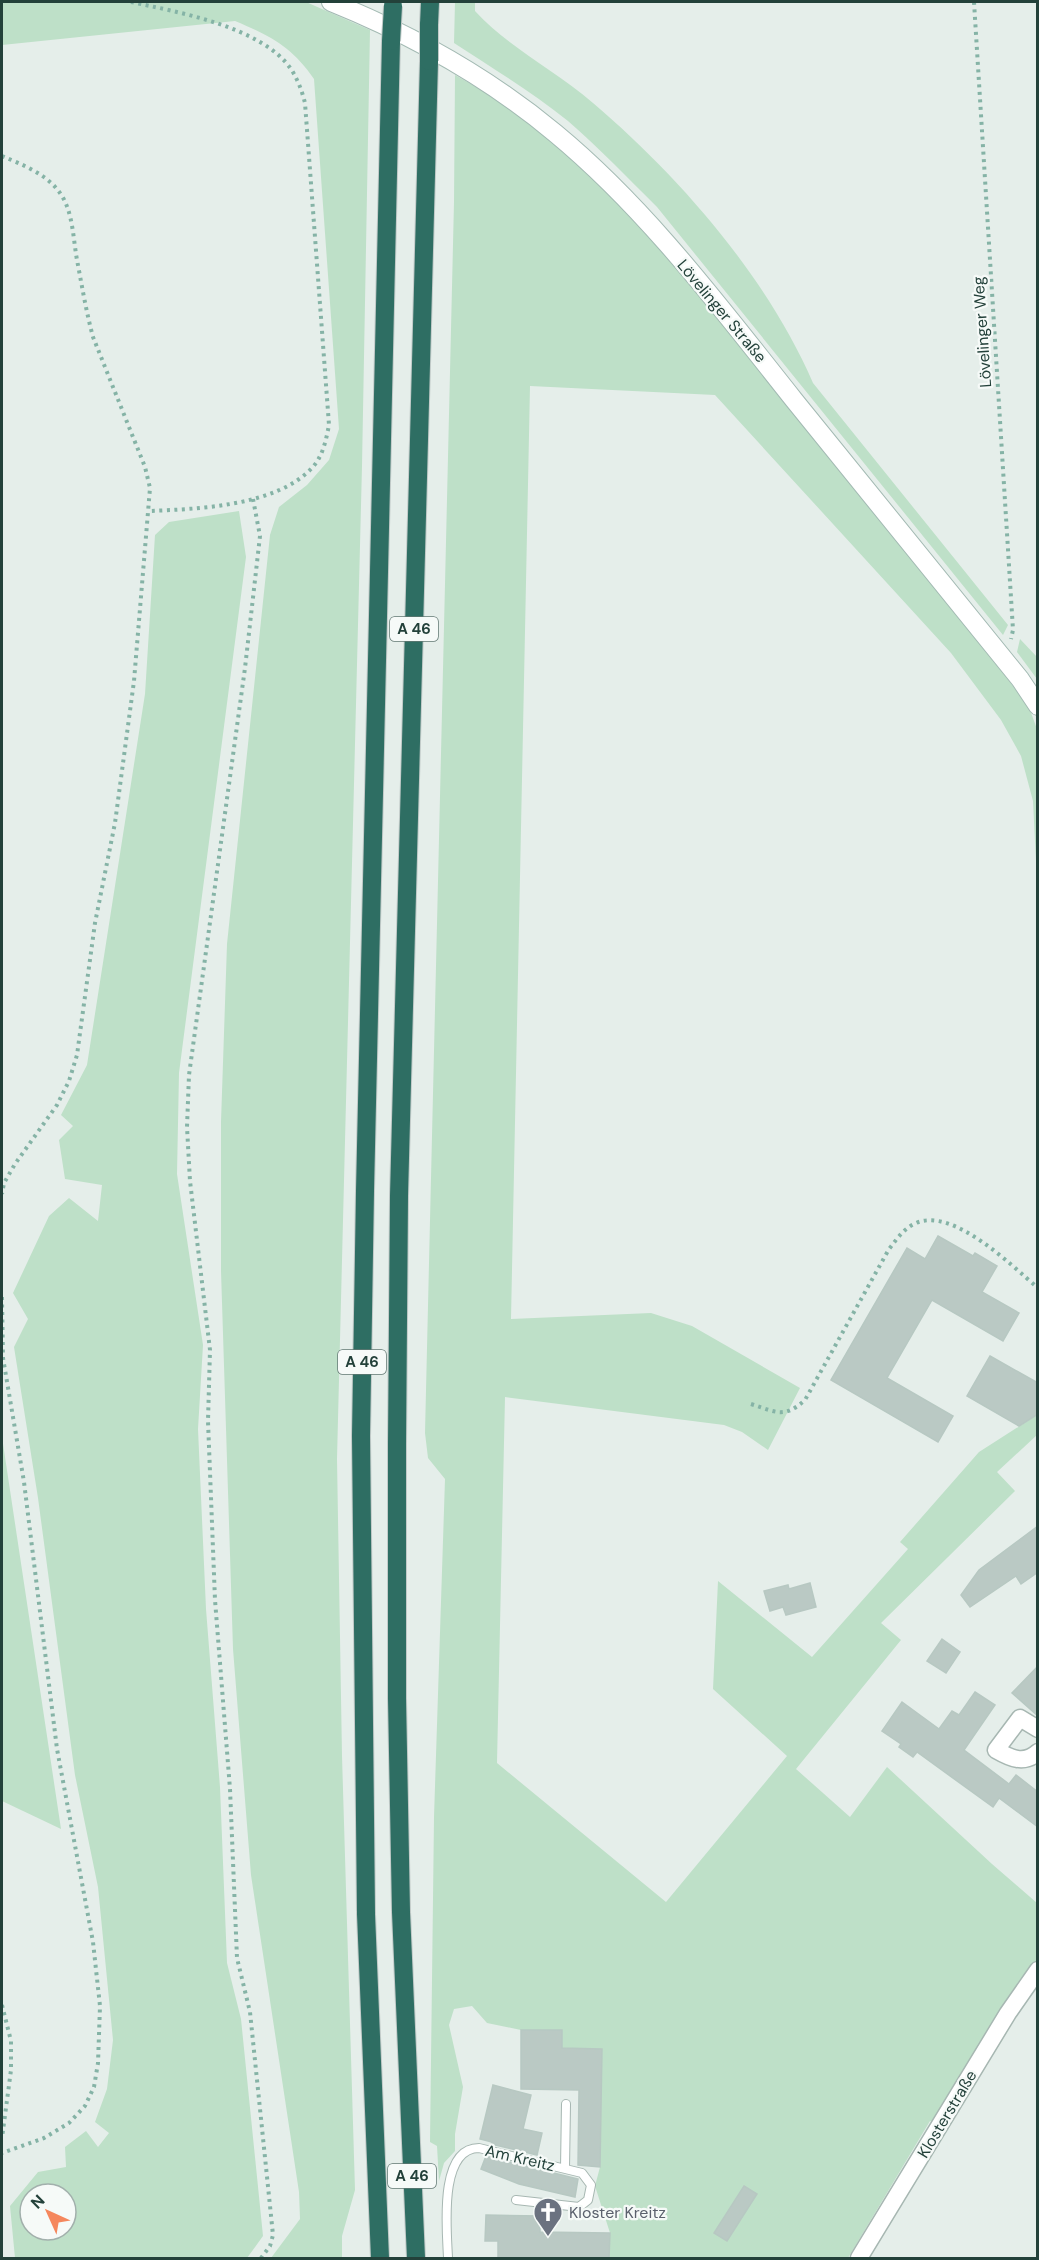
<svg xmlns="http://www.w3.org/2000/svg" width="1039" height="2260" font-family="'DM Sans',sans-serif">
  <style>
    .green { fill: #bee0c8; fill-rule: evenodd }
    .building { fill: #bac9c4; stroke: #b7c8c2; stroke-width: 1.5 }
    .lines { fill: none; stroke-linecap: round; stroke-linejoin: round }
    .lane-casing { stroke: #a7b7b2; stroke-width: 10 }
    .street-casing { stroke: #a7b7b2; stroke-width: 19 }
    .secondary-casing { stroke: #a3bab3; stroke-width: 20 }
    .highway-casing { stroke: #c1cac8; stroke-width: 20 }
    .path { stroke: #85b3a6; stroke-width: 4; stroke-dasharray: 3 4.5; stroke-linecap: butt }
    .lane { stroke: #fff; stroke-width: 8 }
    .street { stroke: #fff; stroke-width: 16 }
    .secondary { stroke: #fff; stroke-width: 18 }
    .highway { stroke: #2e6e63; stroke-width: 18 }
    .highway-bridge-casing { stroke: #c1cac8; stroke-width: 20; stroke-linecap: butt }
    .highway-bridge { stroke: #2e6e63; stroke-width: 18 }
    .labels { text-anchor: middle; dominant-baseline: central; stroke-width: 4.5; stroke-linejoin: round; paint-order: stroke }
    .shield { fill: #f6faf8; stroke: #627873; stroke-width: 1.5 }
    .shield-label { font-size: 15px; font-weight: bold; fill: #23413a }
    .street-label { font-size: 16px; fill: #23413a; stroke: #f6faf8 }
    .worship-label { font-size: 16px; fill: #5b616d; stroke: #f6faf8; text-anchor: start }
  </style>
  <rect width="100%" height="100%" fill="#e5eeea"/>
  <!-- green -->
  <path class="green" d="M2,2H306L370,30L362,466L337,1459L342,1756L355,2190L342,2236V2258H271L300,2219L299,2192L251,1875L233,1649L221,1271V1122L227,944L270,535L279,507L307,485L329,460L339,429L314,79C292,47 271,36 235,21L2,45Z
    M455,2H475V11C509,48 555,70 593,103C680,177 767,277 813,383L1008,625L1003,635L657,207C628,178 599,148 568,121C532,92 492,68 454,43Z
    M455,75C590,149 689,281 784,400C859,493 933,586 1008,679L1030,710L1037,729V881L1033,801L1021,756L1001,720L951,653L715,395L530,386L511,1319L651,1313L692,1326L800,1388L768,1450L742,1432L724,1425L505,1397L497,1763L666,1902L787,1756L713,1689L718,1581L812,1657L908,1549L900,1542L979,1452L1037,1415V1435L997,1472L1015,1491L881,1623L901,1640L796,1769L850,1817L887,1767L992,1864L1037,1903V1961L1003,2010L934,2123L930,2121L848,2258H609L610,2233L595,2186L600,2167L602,2049L562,2048V2030H521L487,2023L472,2006L454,2009L449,2025L463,2087L455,2134V2151L444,2163L439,2181L437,2146L430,2142L434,1817L445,1479L428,1458L425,1433L454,202Z
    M239,511L246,557L179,1073L177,1174L203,1345L198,1429L206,1609L220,1787L227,1963L241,2019L263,2236L247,2258H15L10,2206L38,2172L66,2167L65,2147L86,2131L98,2147L109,2133L95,2122L107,2089L113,2040L98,1887L75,1775L38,1498L14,1347L28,1319L13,1293L49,1216L69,1198L98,1221L102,1185L65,1179L59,1140L73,1126L61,1115L87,1065L145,694L155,535L169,522ZM30,2194H66V2230H30Z
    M1020,639L1037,657V679L1017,652Z
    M2,1437L61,1829L2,1801Z"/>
  <!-- building -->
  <path class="building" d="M938,1236L973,1256L975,1253L997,1266L982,1292L1019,1313L1003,1341L932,1300L887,1378L953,1416L938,1442L831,1380L907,1248L925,1259Z
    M990,1356L1038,1383V1414L1019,1426L967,1396Z
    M1038,1526V1572L1021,1584L1016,1576L970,1607L961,1595L979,1570Z
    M810,1583L816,1607L786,1615L783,1607L770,1611L764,1591L788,1585L789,1589Z
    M942,1639L960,1652L946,1673L927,1661Z
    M1038,1666V1716L1012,1693Z
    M975,1692L995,1705L964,1750L1009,1784L1016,1775L1038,1792V1827L999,1798L993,1807L917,1752L913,1757L899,1747L901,1744L882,1731L902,1702L939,1729L952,1711L959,1715Z
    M521,2030H562V2048L602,2049L600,2167L578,2165L579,2090L521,2089Z
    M493,2085L531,2095L523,2129L542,2133L537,2155L491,2144L492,2142L480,2139Z
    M486,2156L578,2179L575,2197L519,2184L481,2169Z
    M744,2186L757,2194L727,2241L714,2233Z
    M486,2215L540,2216V2232L610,2233L609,2259H498V2241H485Z"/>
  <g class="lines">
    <!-- lane casing -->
    <g class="lane-casing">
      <path id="lane" d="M565,2168L566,2104
        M448,2258C447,2231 438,2148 479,2148L582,2173L591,2185L588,2200L579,2207L516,2200"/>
    </g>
    <!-- street casing -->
    <g class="street-casing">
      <path id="street" d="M1038,1729L1020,1718L996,1750C1010,1758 1024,1765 1038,1752
        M859,2258L1008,2013L1038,1970"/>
    </g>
    <!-- secondary casing -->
    <g class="secondary-casing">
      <path id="secondary" d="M331,2C410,34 489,78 555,133C647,209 720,307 794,400C869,493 944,586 1020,679L1038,706"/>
    </g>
    <!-- highway casing -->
    <g class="highway-casing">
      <path id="highway" d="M429,25L430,2
        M380,2258L366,1914L361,1436L365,1191L391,41
        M416,2258L401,1912L397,1698V1444L399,1196L429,61"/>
    </g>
    <!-- path -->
    <path class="path" d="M131,2C178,12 262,27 291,69C298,80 302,91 305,103L329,425C326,440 323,456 312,468C276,506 199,509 149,511
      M974,2L1013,630L1011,639
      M2,156C21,164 47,174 60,193C73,211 73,238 77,260C82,286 86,311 93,337L145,467L150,488L134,681L115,823L95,923L77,1055L69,1081L57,1105L15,1164L4,1183L2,1194
      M253,499L260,536L245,668L189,1075L187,1127L190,1181L210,1350L208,1421L215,1600L230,1789L237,1958L250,2012L273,2235L270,2246L261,2258
      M2,1297L3,1358L24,1482L57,1749L93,1942L100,2006L98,2063L94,2087L85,2106L69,2123L44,2138L2,2153
      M751,1404C776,1412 784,1419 805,1400L889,1249C897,1239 904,1228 916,1223C953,1207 1011,1265 1038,1288
      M2,2005L11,2041V2070L2,2138"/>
    <!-- lane -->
    <use href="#lane" class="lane"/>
    <!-- street -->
    <use href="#street" class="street"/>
    <!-- secondary -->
    <use href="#secondary" class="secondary"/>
    <!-- highway -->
    <use href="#highway" class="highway"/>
    <!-- highway-bridge casing -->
    <g class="highway-bridge-casing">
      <path id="highway-bridge" d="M429,25V61
        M391,41L393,6"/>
    </g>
    <!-- highway-bridge -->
    <use href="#highway-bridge" class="highway-bridge"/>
  </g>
  <!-- icons -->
  <defs>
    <g id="church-pin" transform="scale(1.5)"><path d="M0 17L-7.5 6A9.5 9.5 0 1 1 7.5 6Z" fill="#6b7280" stroke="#f6faf8"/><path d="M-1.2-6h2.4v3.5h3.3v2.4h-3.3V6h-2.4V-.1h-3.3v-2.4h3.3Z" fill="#fff"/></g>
  </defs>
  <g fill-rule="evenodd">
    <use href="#church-pin" x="548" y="2212"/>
  </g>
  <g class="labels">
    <!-- shield labels -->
    <g class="shield">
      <rect x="390" y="617" width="48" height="24" rx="4.5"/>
      <rect x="338" y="1350" width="48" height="24" rx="4.5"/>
      <rect x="388" y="2164" width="48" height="24" rx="4.5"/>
    </g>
    <g class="shield-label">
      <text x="414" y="629">A 46</text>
      <text x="362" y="1362">A 46</text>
      <text x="412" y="2176">A 46</text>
    </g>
    <!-- street labels -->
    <g class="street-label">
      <text transform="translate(722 311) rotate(50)">Lövelinger Straße</text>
      <text transform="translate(982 332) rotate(-94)">Lövelinger Weg</text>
      <text transform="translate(947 2114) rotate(-59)">Klosterstraße</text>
      <text transform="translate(520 2158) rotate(13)">Am Kreitz</text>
    </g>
    <!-- worship labels -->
    <g class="worship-label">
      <text x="569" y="2212">Kloster Kreitz</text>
    </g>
  </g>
  <!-- border -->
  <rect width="1039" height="2260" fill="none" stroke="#23413a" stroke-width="6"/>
  <!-- north arrow -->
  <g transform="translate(48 2212) rotate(315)"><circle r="28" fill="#f6faf8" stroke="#a2b0ac" stroke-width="1.5"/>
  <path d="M0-4.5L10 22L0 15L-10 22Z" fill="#f5875d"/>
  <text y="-9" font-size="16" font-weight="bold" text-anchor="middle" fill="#23413a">N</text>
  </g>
</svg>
